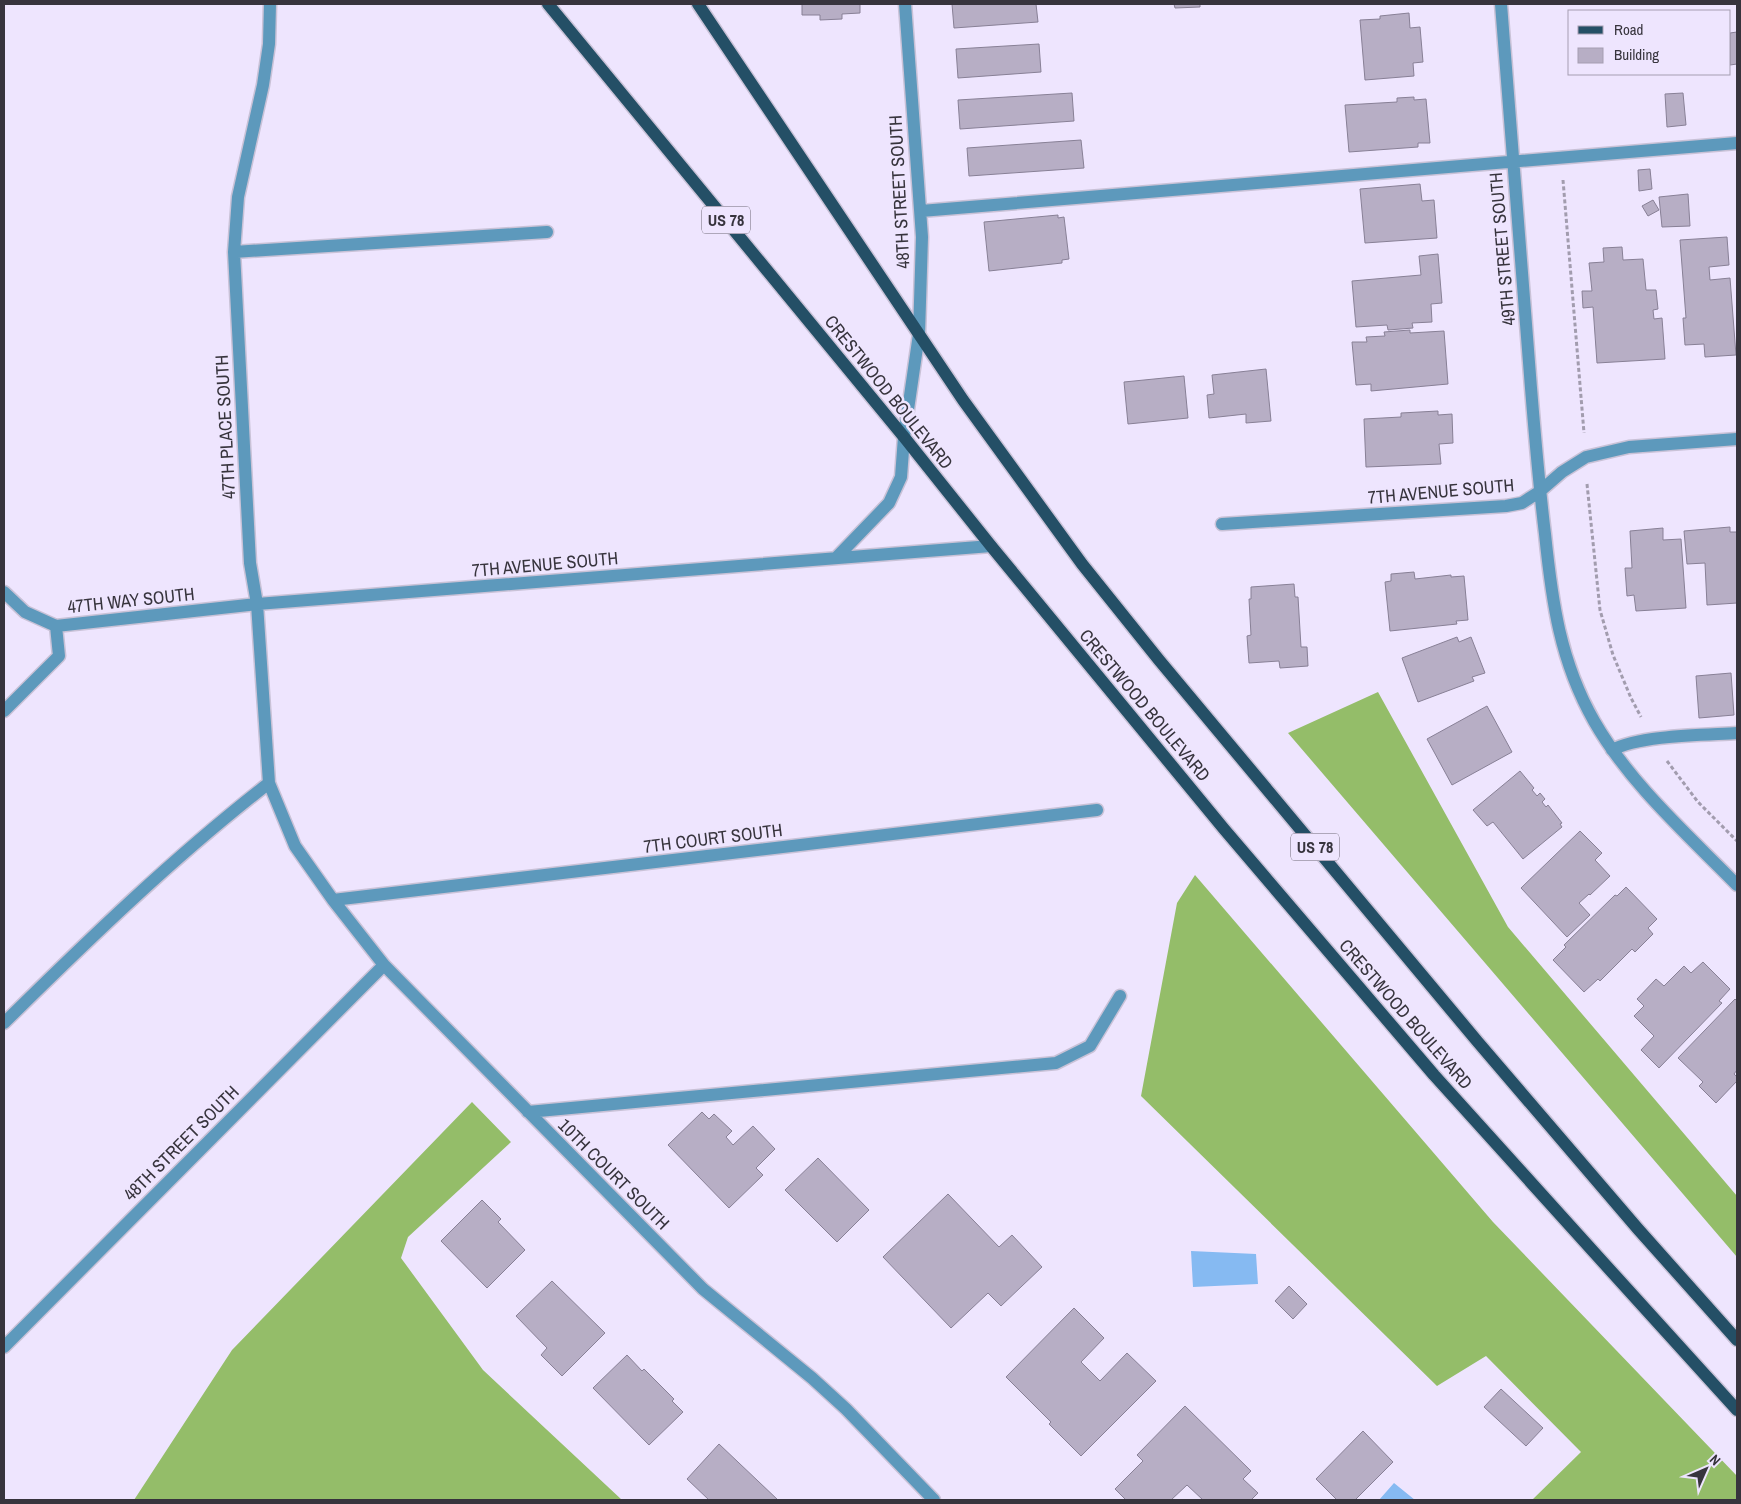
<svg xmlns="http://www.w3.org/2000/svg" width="1741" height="1504" font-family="'Archivo Narrow',sans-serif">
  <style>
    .forest { fill: #94bd69 }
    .water { fill: #86baf2 }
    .building { fill: #b7aec5; stroke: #888096 }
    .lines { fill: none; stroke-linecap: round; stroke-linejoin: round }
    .minor-casing { stroke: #c9c2d7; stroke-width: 15 }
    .major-casing { stroke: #c9c2d7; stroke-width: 15 }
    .path { stroke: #a29cae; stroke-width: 3; stroke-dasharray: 4 2.5; stroke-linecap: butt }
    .minor { stroke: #5d99bc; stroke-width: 12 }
    .major { stroke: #244f66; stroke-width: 12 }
    .labels { text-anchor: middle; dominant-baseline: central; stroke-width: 5; stroke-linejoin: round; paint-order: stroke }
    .shield { fill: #eee5fe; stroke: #6e6977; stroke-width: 1 }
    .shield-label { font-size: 16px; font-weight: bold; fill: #37343d }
    .street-label { font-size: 18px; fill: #37343d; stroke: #eee5fe }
  </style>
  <rect width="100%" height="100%" fill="#eee5fe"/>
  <!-- forest -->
  <path class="forest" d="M1378,692L1508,927L1737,1196V1257L1288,733Z
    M1195,875L1493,1222L1737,1476V1500H1532L1581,1452L1486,1356L1437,1386L1141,1096L1177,903Z
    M472,1102L511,1142L408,1237L401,1258L483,1370L622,1500H134L232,1350Z"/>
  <!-- water -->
  <path class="water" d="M1191,1251L1256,1254L1258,1284L1193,1287Z
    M1394,1483L1415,1500H1379Z"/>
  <!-- building -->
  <path class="building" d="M802,4H860V13L842,14V19L820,20V15H802Z
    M952,4H1036L1038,22L954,28Z
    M1174,4H1200V7L1175,8Z
    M1409,13L1410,28L1420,27L1423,62L1413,63L1414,76L1365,80L1360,20L1380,19V16Z
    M1737,32V64L1730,65V33Z
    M1039,44L1041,72L958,78L956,49Z
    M1072,93L1074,121L960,129L958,100Z
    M1683,93L1686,125L1667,127L1665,94Z
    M1414,97V100L1426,99L1430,143H1418V147L1349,152L1345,105L1397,102V98Z
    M1081,140L1084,168L969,176L967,148Z
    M1650,169L1652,189L1639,191L1638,170Z
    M1420,184L1422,201L1434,200L1437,238L1365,243L1360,189Z
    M1688,194L1690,226L1662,227L1659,197Z
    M1653,200L1659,210L1648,216L1642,206Z
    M1058,215V218L1064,217L1069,259L1062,260V263L989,271L984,222Z
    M1727,237L1729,265L1709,267L1710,280L1730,278L1736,355L1705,357L1704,344L1685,345L1683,318H1686L1680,240Z
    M1622,247L1623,260L1643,259L1646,290H1656L1658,309L1653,310L1654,319L1662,318L1665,359L1597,363L1593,307L1583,308L1582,291H1592L1589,263L1604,262L1603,248Z
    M1438,254L1442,303L1431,304L1432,322L1412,323L1413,328L1388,330L1387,325L1356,327L1352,281L1421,275L1419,256Z
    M1410,330V333L1444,331L1448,384L1371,391V384L1356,385L1352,342H1367L1366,337L1385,336L1384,332Z
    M1266,369L1271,421L1246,423V414L1209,418L1207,395L1214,394L1212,375Z
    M1184,376L1188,418L1128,424L1124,382Z
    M1438,411V415L1452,414L1453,443L1439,444L1441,464L1366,467L1364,419L1401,417V413Z
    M1730,527V532H1737V603L1707,605L1705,563L1687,564L1684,531Z
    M1663,528V540L1681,539L1686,608L1636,611L1634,595L1627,596L1625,568H1632L1630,531Z
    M1414,572L1415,579L1451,575V577L1464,576L1468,620L1456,621L1457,624L1390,631L1385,582L1391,581V574Z
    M1294,584L1295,597H1298L1301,647H1307L1308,666L1280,668L1279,661L1249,663L1247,636L1251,635L1249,599H1251V587Z
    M1457,637L1459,642L1471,637L1485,673L1472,677L1474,681L1418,702L1402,658Z
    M1731,673L1734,715L1699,718L1696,676Z
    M1487,706L1512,752L1452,785L1427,739Z
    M1520,771L1534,788L1532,790L1537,796L1540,793L1545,799L1542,802L1546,807L1548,805L1562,823L1560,824L1562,827L1523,859L1493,822L1487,826L1473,810Z
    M1580,831L1602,853L1595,860L1610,876L1590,895L1589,894L1579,903L1590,915L1567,937L1521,888Z
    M1626,887L1657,919L1648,928L1653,934L1635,952L1632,949L1600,981L1598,979L1584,992L1553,960L1566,947L1564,945L1615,895L1617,896Z
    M1703,962L1730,989L1719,1001L1722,1003L1659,1068L1641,1050L1654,1036L1634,1016L1644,1006L1637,999L1656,979L1664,986L1684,966L1691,973Z
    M1735,999L1737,1001V1070L1734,1074L1737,1077V1081L1716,1103L1699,1086L1703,1082L1678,1058Z
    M702,1112L709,1119L714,1114L732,1131L726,1137L733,1145L753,1126L775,1149L756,1168L763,1175L729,1208L668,1145Z
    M818,1158L869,1210L837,1242L785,1190Z
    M948,1194L999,1247L1012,1235L1042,1267L1001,1306L988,1293L951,1328L883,1257Z
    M482,1200L501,1219L498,1222L525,1250L487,1288L441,1241Z
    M552,1281L605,1333L562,1376L541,1355L547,1348L516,1316Z
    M1289,1286L1307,1304L1293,1319L1275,1301Z
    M1074,1308L1104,1338L1081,1362L1100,1381L1127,1353L1156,1381L1081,1456L1049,1424L1051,1422L1006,1377Z
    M627,1355L642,1371L644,1369L674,1399L672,1401L683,1412L649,1445L593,1388Z
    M1501,1389L1543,1428L1526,1446L1484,1407Z
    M1185,1406L1251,1471L1243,1479L1258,1493L1251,1500H1203L1187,1485L1171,1500H1126L1115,1489L1143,1461L1137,1455Z
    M1363,1431L1393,1462L1355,1500H1337L1316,1479Z
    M719,1444L778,1500H709L687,1479Z"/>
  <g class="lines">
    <!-- minor casing -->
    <g class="minor-casing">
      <path id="minor" d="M270,4L269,44L263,85L238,197L234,252L250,563L257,604L269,783L295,846L333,900L384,965L703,1289L812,1378L846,1409L934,1500
        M1501,4C1510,132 1520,260 1531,388C1535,437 1539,485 1545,534C1552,602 1560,661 1594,721C1630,784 1687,834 1737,885
        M921,211L1737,143
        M234,252L547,232
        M1222,524L1506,506L1522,503L1539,492L1562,472L1586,457L1629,447L1737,439
        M836,558L889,503L901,477L904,437L919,334L922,237L905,4
        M4,592L25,612L56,626
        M4,711L59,656L56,626L257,604L991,546
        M1612,750C1640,735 1705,735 1737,733
        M333,900L1097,810
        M4,1023C89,939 175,856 269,783
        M528,1112L1056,1063L1090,1046L1120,996
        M4,1347L384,965"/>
    </g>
    <!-- major casing -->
    <g class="major-casing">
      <path id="major" d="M548,4L904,437L991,546L1224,829L1434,1075L1601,1260L1737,1410
        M698,4L963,400L1082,564L1159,660L1477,1041L1638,1229L1737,1340"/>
    </g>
    <!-- path -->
    <path class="path" d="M1563,180L1584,433
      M1587,484L1600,610L1613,655L1631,698L1641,717
      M1667,761L1698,802L1737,841"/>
    <!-- minor -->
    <use href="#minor" class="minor"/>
    <!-- major -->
    <use href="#major" class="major"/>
  </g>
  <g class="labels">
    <!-- shield labels -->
    <g class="shield">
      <rect x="702" y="206.5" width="48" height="27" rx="4"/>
      <rect x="1291" y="833.5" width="48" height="27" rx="4"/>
    </g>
    <g class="shield-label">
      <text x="726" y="220">US 78</text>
      <text x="1315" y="847">US 78</text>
    </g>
    <!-- street labels -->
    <g class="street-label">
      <text transform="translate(899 192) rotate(-93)">48TH STREET SOUTH</text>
      <text transform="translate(1502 249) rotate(-95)">49TH STREET SOUTH</text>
      <text transform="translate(889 392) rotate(51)">CRESTWOOD BOULEVARD</text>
      <text transform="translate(225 427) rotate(-93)">47TH PLACE SOUTH</text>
      <text transform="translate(1441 491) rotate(-5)">7TH AVENUE SOUTH</text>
      <text transform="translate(545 564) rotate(-5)">7TH AVENUE SOUTH</text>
      <text transform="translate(131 600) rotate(-6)">47TH WAY SOUTH</text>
      <text transform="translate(1145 705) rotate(50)">CRESTWOOD BOULEVARD</text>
      <text transform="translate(713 838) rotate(-7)">7TH COURT SOUTH</text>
      <text transform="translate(1406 1014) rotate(49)">CRESTWOOD BOULEVARD</text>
      <text transform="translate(181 1143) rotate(-45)">48TH STREET SOUTH</text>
      <text transform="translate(614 1174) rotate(45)">10TH COURT SOUTH</text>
    </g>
  </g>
  <!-- border -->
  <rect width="1741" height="1504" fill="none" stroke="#37343d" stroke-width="10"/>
  <!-- legend -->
  <rect x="1568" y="10" width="162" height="65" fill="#eee5fe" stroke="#a59eb1"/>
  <rect x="1578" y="26" width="25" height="8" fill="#244f66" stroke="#a59eb1"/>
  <text x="1614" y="35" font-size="15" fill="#37343d">Road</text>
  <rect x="1578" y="48" width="25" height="15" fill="#b7aec5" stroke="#a59eb1"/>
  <text x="1614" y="60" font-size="15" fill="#37343d">Building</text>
  <!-- north arrow -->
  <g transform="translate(1706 1469) rotate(45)" stroke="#eee5fe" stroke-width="4" paint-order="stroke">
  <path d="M0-4L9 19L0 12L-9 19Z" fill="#37343d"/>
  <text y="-8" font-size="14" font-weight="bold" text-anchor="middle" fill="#37343d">N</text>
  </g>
</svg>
